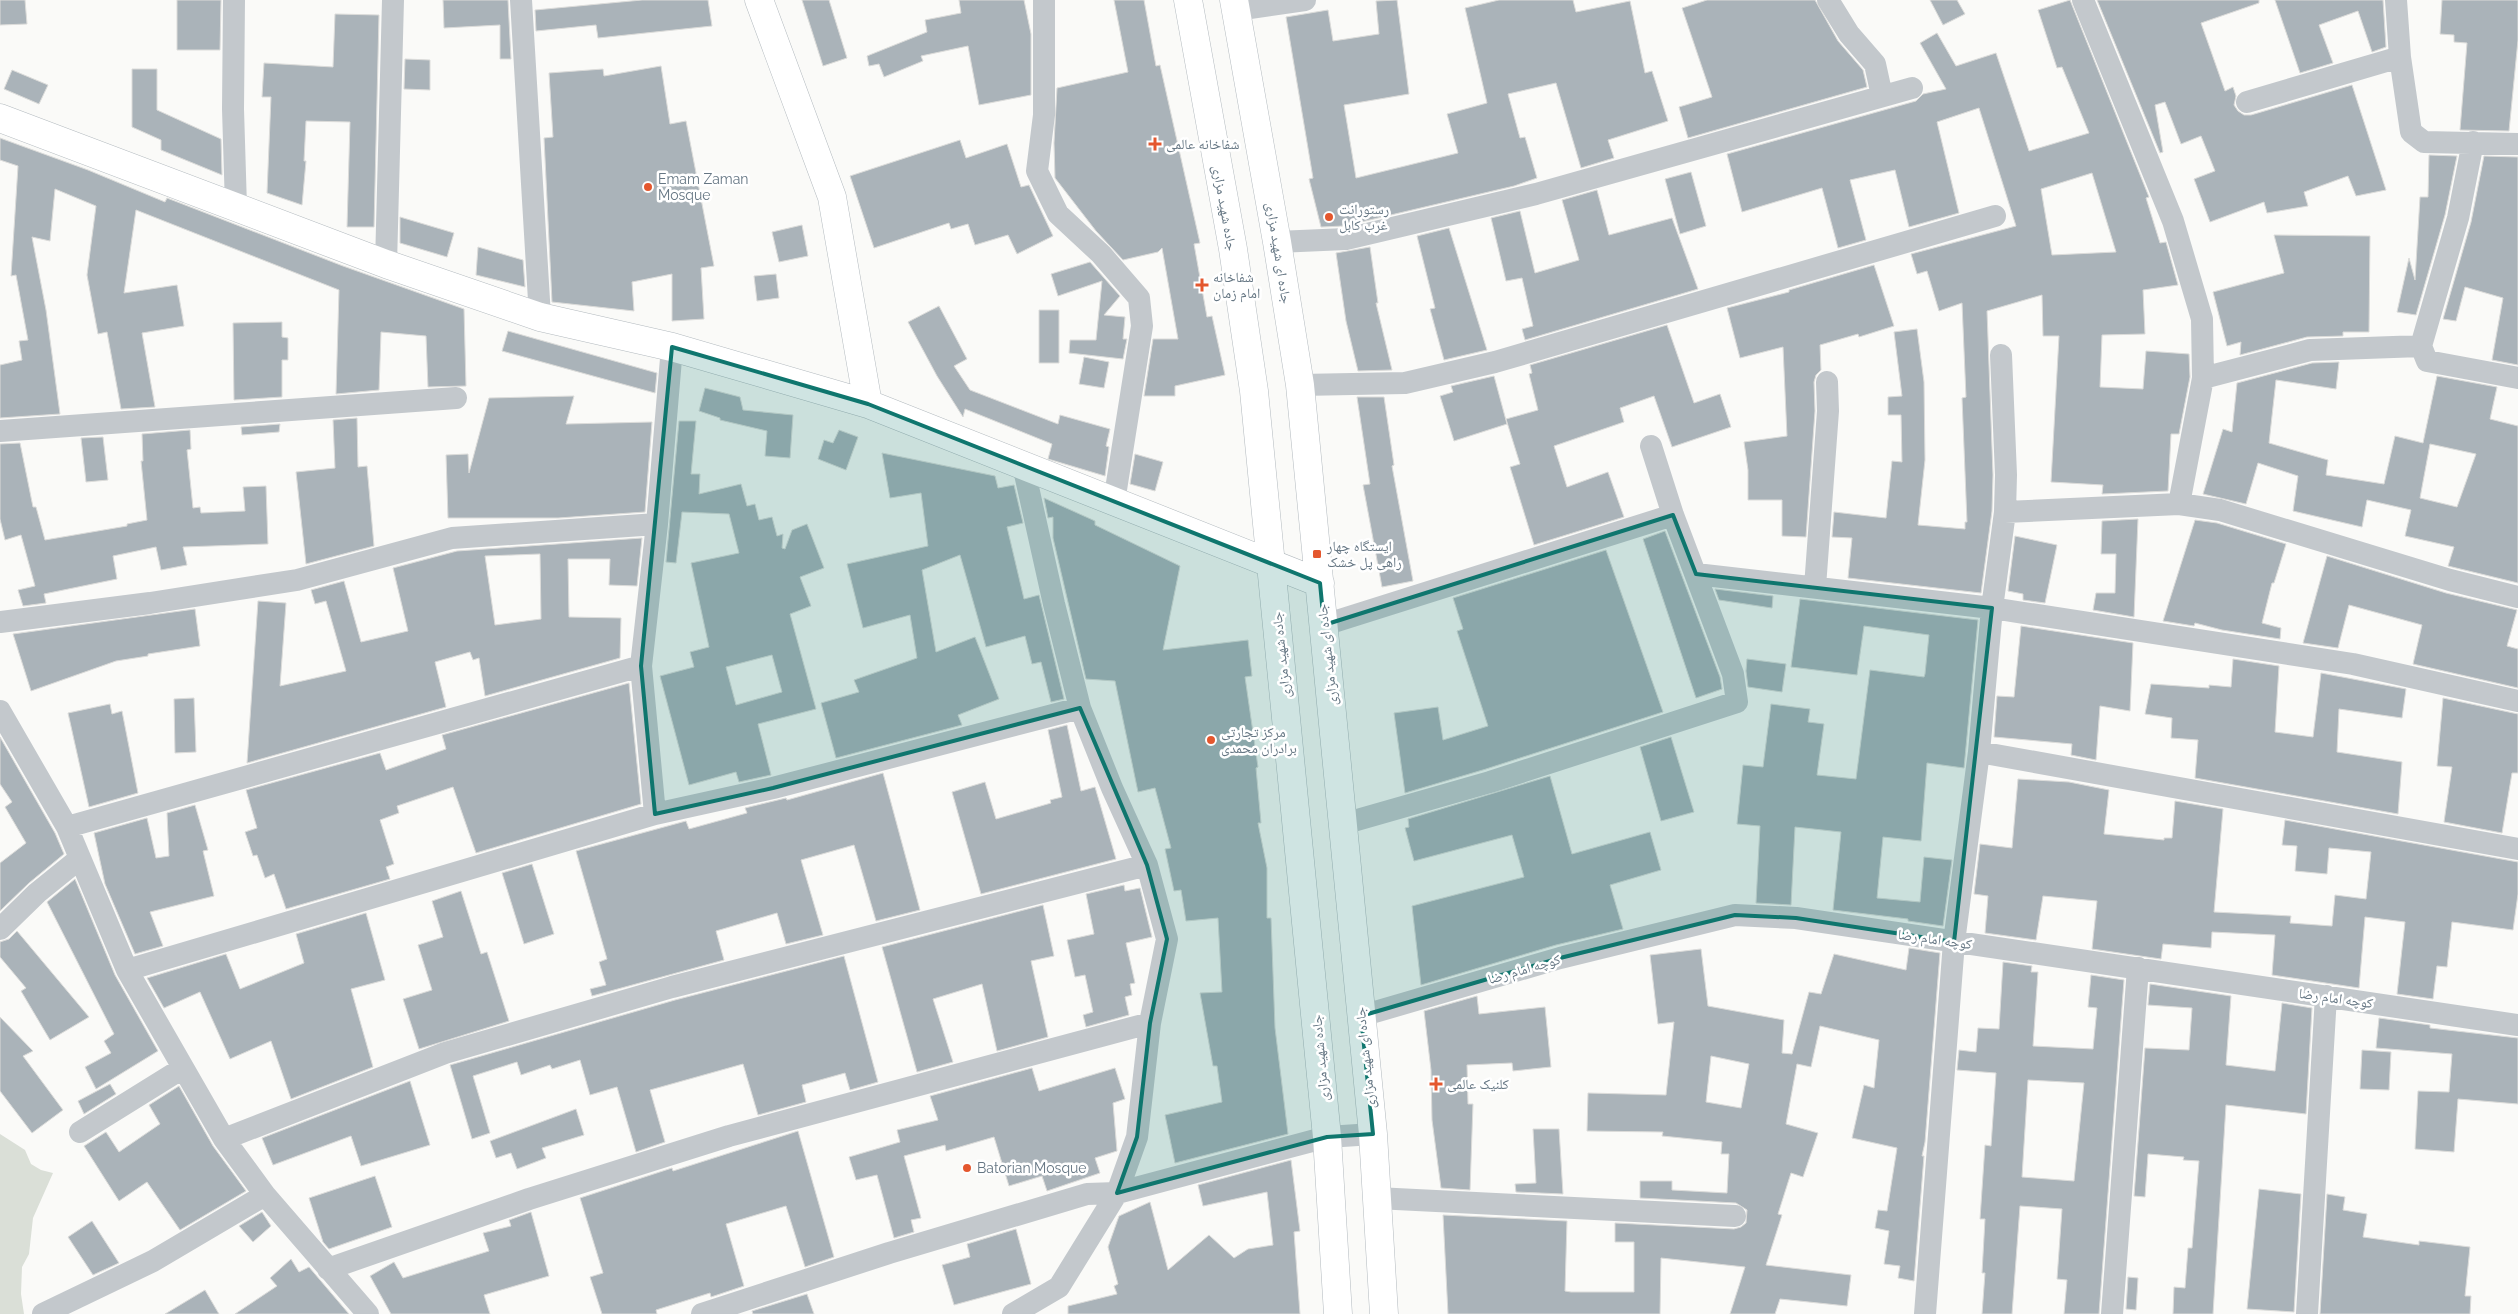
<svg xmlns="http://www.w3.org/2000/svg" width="2518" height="1314" font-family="Raleway,'Noto Naskh Arabic',sans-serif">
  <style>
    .green { fill: #dadfd7 }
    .building { fill: #aab3b9; stroke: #dcdcda; fill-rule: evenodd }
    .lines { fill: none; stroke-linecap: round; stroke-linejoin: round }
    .secondary-casing { stroke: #b3babf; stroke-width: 29 }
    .street { stroke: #c3c8cc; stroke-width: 22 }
    .secondary { stroke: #fff; stroke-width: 28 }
    .marked { fill: #0f766e; fill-opacity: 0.2; stroke: #0f766e; stroke-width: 4; stroke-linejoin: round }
    .poi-dot { fill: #e4572e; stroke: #fff; stroke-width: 2 }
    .labels { text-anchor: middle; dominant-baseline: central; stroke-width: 5; stroke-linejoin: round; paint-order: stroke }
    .poi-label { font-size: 14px; fill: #657683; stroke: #fff; text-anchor: start }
    .street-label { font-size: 14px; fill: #657683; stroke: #fff }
  </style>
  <rect width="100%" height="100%" fill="#fafaf8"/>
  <!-- green -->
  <path class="green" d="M0,1134L25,1150L31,1164L41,1170L53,1173L33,1218L29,1254L22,1267L21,1294L24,1314H0Z"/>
  <!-- building -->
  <path class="building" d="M0,0H25L27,24L0,25Z
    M177,0H221L220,50H177Z
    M443,0H508L511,59H500V25L444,28Z
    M642,0H708L712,26L598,38L596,25L536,31L535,10Z
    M802,0H829L847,58L823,66Z
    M959,0H1024L1031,34V95L979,105L968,46L921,56L923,61L884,77L879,64L869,66L867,56L927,32L925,20L961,13Z
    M1114,0H1144L1156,66L1160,65L1200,243L1194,244L1207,317L1212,316L1225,375L1175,386V396H1144L1153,339H1178L1162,248L1158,252L1123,260L1096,231L1055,178L1054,143L1057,88L1128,72Z
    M1397,0L1409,94L1344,105L1356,178L1458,153L1447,114L1487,103L1465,8L1499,0H1573L1576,12L1630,1L1645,73L1652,71L1668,121L1608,140L1614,158L1581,168L1556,83L1508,94L1520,138L1525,137L1537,178L1514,186L1344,226L1321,227L1309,179L1313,178L1286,17L1328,10L1333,41L1379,34L1376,1Z
    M1707,0H1815L1838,41L1863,70L1867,87L1688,138L1679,107L1712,97L1682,8Z
    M1930,0H1957L1965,14L1943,25Z
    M2070,0L2149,197L2146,198L2160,243L2166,242L2178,285L2143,290L2145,334L2102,335L2100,387L2143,389L2146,351L2189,354L2190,377L2179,434H2171L2168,491L2102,494L2103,485L2051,482L2059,336H2043L2042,295L1987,311L1993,475L1992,511L1981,593L1848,578L1852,538L1832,537L1834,512L1886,518L1892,461L1902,462L1901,415H1888V397L1902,396L1894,332L1917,329L1924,382L1925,460L1918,525L1965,529V522H1967L1962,398L1966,397L1962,303L1939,311L1927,271L1917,274L1911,254L2016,226L1979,108L1937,122L1959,213L1909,227L1895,170L1850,180L1866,240L1838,248L1822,188L1742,212L1727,154L1916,101L1923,94L1946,89L1920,43L1937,33L1956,66L1996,53L2029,151L2089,133L2062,67L2057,68L2038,10ZM2092,173L2116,252L2052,255L2041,189Z
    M2097,0H2259V3L2201,23L2225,91L2233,87L2236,96L2234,105L2238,111L2244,115H2251L2352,85L2386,190L2356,196L2348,176L2304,192L2308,206L2267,213L2264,202L2210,222L2194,179L2215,171L2201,136L2181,144L2165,102L2155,105L2163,152L2160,153Z
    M2275,0H2383L2386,47L2372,52L2358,11L2319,25L2333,63L2300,73Z
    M2442,0H2518V40L2509,131L2460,130L2467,43L2454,42V35L2440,34Z
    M335,14L379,15L374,227H347L350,122L306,121L304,161H306L302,205L267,193L271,97H262L264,63L333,67Z
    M405,59L430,60V90L404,89Z
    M661,66L670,124L686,121L714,266L701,268L704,319L672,321V274L632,282L634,311L552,302L544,138L553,137L549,73L603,69L604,76Z
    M132,69H157V110L221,139L222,175L161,150V140L132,127Z
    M12,70L48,85L39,104L4,89Z
    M0,138L88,170L165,202L167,198L343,266L464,309L466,386L428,387L426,336L381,332L379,390L336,394L339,290L136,210L124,293L177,285L184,326L142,333L155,407L121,409L107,332L98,334L87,275L96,206L55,189L50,241L32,237L46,310L60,414L0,418V365L22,360L19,341L28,340L16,275L11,276L18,166L0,160Z
    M960,140L966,158L1007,144L1021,187L1029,185L1053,236L1017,254L1008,235L975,245L968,224L951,229L949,223L874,248L850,176Z
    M2429,155L2457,156L2445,215L2416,315L2397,312L2409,258L2415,280L2420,197H2428Z
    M2484,156L2518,157V365L2492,360L2503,298L2465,287L2456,321L2443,319L2471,222Z
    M1691,172L1706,226L1680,234L1665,179Z
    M1597,190L1609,235L1672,218L1698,289L1525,340L1522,329L1533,326L1522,278L1506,281L1491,218L1520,211L1535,273L1579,260L1562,200Z
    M400,217L454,233L447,257L400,243Z
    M802,225L808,256L779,262L772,232Z
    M1449,228L1487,350L1444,360L1430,309L1435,308L1417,236Z
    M2274,235L2370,236L2369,332H2343V336L2307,337L2240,355L2241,342L2227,346L2213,292L2284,273Z
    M478,247L523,260L525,287L476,275Z
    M1370,247L1378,303H1376L1392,370L1358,371L1346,321L1336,253Z
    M1090,262L1120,296L1104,315L1125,317L1123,339H1127L1123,359L1069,353L1070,340H1096L1102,281L1058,296L1051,274Z
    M1874,265L1894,326L1859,337L1858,334L1820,345L1821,370L1816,375L1814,382L1815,411L1806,537L1782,536V500H1748V470L1744,442L1787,436L1783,347L1740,358L1727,308L1789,292V290Z
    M776,274L779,298L757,301L754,276Z
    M939,306L967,359L954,366L970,390L1058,424L1060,415L1110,429L1106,446L1109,447L1105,476L1048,459L1052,444L965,409L963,417L937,376L908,322Z
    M1039,310H1059V363H1039Z
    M282,322V337L288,338V360H282V397L234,400L233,323Z
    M1667,325L1694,403L1720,394L1731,427L1672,447L1654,396L1620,408L1624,422L1554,446L1567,487L1608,472L1624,517L1534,545L1510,467L1520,464L1506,419L1538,410L1529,374L1532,373L1530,365Z
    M508,331L657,373L655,393L502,351Z
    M1084,357L1109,362L1104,388L1079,384Z
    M2339,362L2336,389L2276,380L2269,443L2328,460L2326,475L2384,484L2395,436L2423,443L2437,376L2497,387L2490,419L2518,426V583L2448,566L2454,547L2405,536L2411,510L2367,500L2362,527L2293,511L2298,476L2258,463L2246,504L2203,494L2223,429L2232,432L2237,383L2312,363ZM2430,444L2476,454L2457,507L2420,498Z
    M1494,376L1507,424L1454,441L1440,396L1453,392L1451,386Z
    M705,388L740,397L743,410L793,415L790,458L765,456L767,431L720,420V418L699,411Z
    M574,396L566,424L652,422L645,512L558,518H448L446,455L468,454L469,473L489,398Z
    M1357,397H1384L1394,465L1392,466L1413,581L1382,587L1363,485L1370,484Z
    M357,418L358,467L367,466L374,546L306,564L296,472L335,468L333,420Z
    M679,421H696L691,474H700L699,494L741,484L747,506L755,504L759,520L772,517L777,536L783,534L782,548L785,549L792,530L807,524L824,568L800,577L811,606L790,614L816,709L758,724L771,775L739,782L736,772L689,785L660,676L694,667L690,652L709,647L691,563L739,553L729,514L682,512L676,563L666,562ZM772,655L782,692L736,705L726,667Z
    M280,424L279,432L242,435L241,427Z
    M190,430L191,449L187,450L193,508L200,507L201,513L245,511L243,487L266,486L268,544L183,547L187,565L161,570L156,547L113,556L117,579L44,594L46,603L23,606L18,590L35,586L21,535L5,540L0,519V444L20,443L33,507H36L45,540L127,526V524L147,520L141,461H143L142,434Z
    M839,430L858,437L846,470L818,459L824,440L833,443Z
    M103,437L108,480L86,482L81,438Z
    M882,453L995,476L998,488L1014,485L1023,523L1007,527L1024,599L1039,595L1064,699L1051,702L1041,662L1032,664L1025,636L986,647L960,555L922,570L936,652L975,637L999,699L958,715L962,725L836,758L821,703L859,692L854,680L917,658L910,615L863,628L847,564L928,546L921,493L890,498Z
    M1135,454L1163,462L1155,491L1130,484Z
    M1044,498L1095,521V525L1180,566L1163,650L1248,640L1252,676L1245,677L1258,767L1256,768L1261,823H1258L1267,868V918H1271L1275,1028L1288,1134L1175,1163L1165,1115L1222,1102L1217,1066H1213L1200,993L1222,992L1218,918L1186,921L1181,890L1174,891L1165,849L1171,848L1155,788L1138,792L1115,681L1086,679L1053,538V517L1048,518Z
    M2138,519L2134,617L2093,610L2096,593H2115L2116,554H2101L2102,521Z
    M2195,520L2217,523L2286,544L2274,583H2272L2262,623L2281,628L2280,639L2222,630L2195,623L2194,626L2163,621Z
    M1665,531L1720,677L1722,689L1696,698L1643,539Z
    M2015,536L2057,545L2045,603L2023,600V594L2008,591Z
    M642,538L637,586L609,585L610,559H568L569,617L621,618L620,658L485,696L479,658L473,660L470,652L435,662L446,707L247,763L258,601L286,603L280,686L346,671L326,601L315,604L311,590L344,581L361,642L408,631L393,568L457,551ZM540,554L541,619L495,625L485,556Z
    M1606,550L1663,712L1486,769L1405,793L1394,713L1438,707L1443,740L1488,726L1457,631L1463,629L1453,598Z
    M2327,556L2446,593L2517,610L2507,646L2518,649V688L2413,664L2422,625L2349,605L2338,648L2303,643Z
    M1715,589L1773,596L1772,608L1719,600Z
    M1800,599L1978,620L1964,768L1927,763L1921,841L1883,837L1877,898L1920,902L1924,857L1952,860L1943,926L1908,921V919L1833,910L1841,832L1795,827L1791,905L1756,903L1760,826L1737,824L1743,765L1763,767L1771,704L1810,709L1808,722L1824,724L1817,775L1856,779L1870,670L1924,677L1925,674L1929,635L1864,626L1857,675L1791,667Z
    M195,609L200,646L148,654V656L116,661L31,691L13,634Z
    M2021,626L2133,643L2130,711L2100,706L2096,760L2071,755L2072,744L1994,737L1997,696L2014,697Z
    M1747,659L1786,664L1782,692L1748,687L1746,671Z
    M2233,659L2279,666L2275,732L2313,737L2321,673L2406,689L2402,718L2339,709L2337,752L2402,762L2398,814L2195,778L2198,740L2171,738L2172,718L2145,714L2151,684L2209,688V685L2231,687Z
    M629,683L641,804L476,853L453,787L397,806L399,813L380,820L394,864L386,867L390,879L286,909L274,874L265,878L257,855L253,856L245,832L257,828L246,790L380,753L386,770L446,749L442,735Z
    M194,698L196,752L175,753L174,699Z
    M2443,698L2518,714V773H2512L2502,833L2444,822L2452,767L2437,766Z
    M110,704L112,714L122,711L138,793L89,807L68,713Z
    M1067,725L1081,791L1095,787L1116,859L981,894L952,792L985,782L996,819L1051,803L1050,800L1062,797L1048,730Z
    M0,737L55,833L64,854L29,883L0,911V863L26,843L5,807L12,802L0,784Z
    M1671,737L1694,812L1661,821L1640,747Z
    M883,773L920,910L876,921L854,845L801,860L823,935L786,944L777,913L716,931L724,960L592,996L590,989L606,985L599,962L607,959L576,851L686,821L689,829L747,813L745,808L786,798L787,800Z
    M1550,776L1572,854L1650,832L1661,870L1610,885L1623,929L1556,945L1421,985L1412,906L1524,877L1512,835L1414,861L1405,828L1409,827L1408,819Z
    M2018,779L2069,782L2109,790L2104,834L2164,840V838H2172L2175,801L2223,809L2214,912L2291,916L2290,923L2332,926L2335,895L2366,899L2371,852L2329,848L2327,874L2295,871L2297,846L2282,845L2285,820L2518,862V894L2513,930L2452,922L2447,967L2437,966L2433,999L2397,994L2405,922L2365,917L2359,988L2272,975L2275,935L2212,932L2211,948L2163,944L2161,959L2092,949L2097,901L2043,896L2036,940L1985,933L1988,896L1974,894L1980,844L2012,848Z
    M195,805L208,850L203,851L214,896L150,912L163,946L135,954L105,884L94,833L147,818L156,858L169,856L167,813Z
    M532,864L554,934L524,944L502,873Z
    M75,879L115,975L158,1051L96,1089L85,1067L111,1053L104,1041L114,1034L47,902Z
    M1124,885L1125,891L1140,888L1152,937L1126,943L1135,983L1130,984L1132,995L1125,997L1129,1015L1086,1027L1083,1015L1093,1012L1085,975L1075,977L1067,940L1094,934L1086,894Z
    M461,891L481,954L487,952L509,1021L419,1049L403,999L432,990L418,945L443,937L432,901Z
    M1043,905L1054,956L1031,961L1048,1037L997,1051L982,984L933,999L953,1062L917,1072L882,947Z
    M366,913L385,980L351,989L373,1067L291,1099L271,1041L230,1059L200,992L164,1008L147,978L226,954L240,989L304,963L296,934Z
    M17,931L89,1017L50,1040L21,991L26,988L0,957V942L9,939Z
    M1909,948L1940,953L1925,1142L1922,1156H1924L1914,1281L1898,1278L1900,1266L1884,1264L1889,1231L1875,1228L1878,1210L1887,1211L1897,1148L1852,1138L1864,1085L1874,1088L1879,1040L1820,1026L1811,1067L1797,1064L1786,1124L1818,1133L1803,1177L1791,1173L1778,1214L1782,1215L1766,1265L1851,1275L1847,1306L1780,1299L1775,1314H1730L1745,1267L1661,1258L1660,1314H1448L1443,1215L1567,1221L1565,1291L1571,1292H1634V1242H1615V1223L1734,1229L1741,1227L1746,1223L1747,1210L1736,1203L1640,1198V1181H1672V1190L1727,1193L1729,1154H1721L1722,1142L1662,1136L1663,1132L1587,1131L1588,1093L1666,1095L1674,1022L1658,1024L1650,955L1701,949L1708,1006L1784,1020L1782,1053L1792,1054L1809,992L1821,994L1834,954L1906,970ZM1711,1056L1749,1064L1741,1108L1706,1102Z
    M844,956L878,1082L850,1090L845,1073L802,1085L806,1102L758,1115L743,1064L650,1090L665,1142L636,1152L617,1087L590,1095L580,1060L552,1069L550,1065L521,1075L517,1062L473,1076L490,1133L472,1139L450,1065L675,1000Z
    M2003,962L2032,966L2031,972H2038L2033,1046L2093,1049L2097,1008L2088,1007L2091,975L2124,980L2099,1314H2064L2067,1280L2057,1279L2062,1209L2020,1206L2012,1314H1982L1985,1273H1982L1985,1219H1980L1985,1145L1991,1146L1996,1073L1957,1070L1959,1050L1976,1052L1978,1028L1999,1029ZM2028,1080L2084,1083L2074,1181L2022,1177Z
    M2150,984L2231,996L2226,1065L2275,1071L2282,1003L2312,1008L2306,1114L2226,1105L2213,1314H2173L2174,1287L2185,1288L2188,1248H2192L2199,1161L2183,1160L2184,1157L2148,1154L2145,1197L2134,1196L2145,1048L2189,1050L2192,1008L2148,1005Z
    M1477,996L1479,1014L1545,1007L1551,1067L1513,1071L1512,1063L1467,1065L1468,1104H1473L1470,1190L1441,1188L1432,1120L1431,1070L1424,1011Z
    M0,1017L33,1051L23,1056L63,1110L32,1133L0,1091Z
    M2379,1018L2430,1025V1028L2518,1038V1104L2458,1099L2454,1152L2415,1149L2418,1091L2449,1092L2452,1054L2376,1048Z
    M2362,1050L2391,1052L2389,1090L2360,1089Z
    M1032,1068L1039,1091L1115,1068L1125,1099L1113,1103L1117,1151L1095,1158L1100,1173L1047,1191L1042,1176L1009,1186L994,1137L946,1151L945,1145L904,1156L921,1218L911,1220L914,1232L894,1238L877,1175L856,1180L849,1157L900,1142L897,1130L938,1120L930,1096Z
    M410,1081L430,1145L361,1166L351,1136L273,1165L262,1138Z
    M110,1084L116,1094L84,1114L78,1101Z
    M179,1086L213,1146L246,1191L180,1230L147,1182L119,1201L84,1146L106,1132L119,1152L160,1124L149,1105Z
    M576,1109L584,1135L542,1148L546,1158L517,1169L511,1153L496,1158L490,1141Z
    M1533,1129H1559L1563,1194L1516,1192L1515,1184L1536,1183Z
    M798,1131L834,1257L805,1267L786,1206L726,1224L744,1286L711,1297L710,1293L656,1310L657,1314H602L590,1277L603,1273L580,1198L672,1168L673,1171Z
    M1291,1160L1300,1231L1294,1232L1300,1314H1068V1306L1117,1294L1114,1286L1118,1284L1108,1247L1119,1216L1150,1202L1168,1270L1209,1235L1234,1258L1248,1249L1273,1245L1267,1192L1203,1206L1198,1185Z
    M375,1176L392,1227L329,1249L323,1242L309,1198Z
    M2259,1189L2301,1194L2294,1312L2247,1309Z
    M2327,1194L2345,1197L2343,1210L2367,1214L2363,1237L2419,1245V1241L2470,1247L2465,1296H2471L2470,1314H2320Z
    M262,1212L271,1226L253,1242L239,1226Z
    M531,1212L549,1276L484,1295L490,1314H391L370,1276L394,1262L403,1278L489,1251L483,1233L511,1226L509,1220Z
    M92,1221L119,1263L93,1275L68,1237Z
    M1016,1229L1031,1284L954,1305L942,1265L970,1257L967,1244Z
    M291,1259L299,1272L309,1267L349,1314H235L277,1286L270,1278Z
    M2128,1277L2138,1278L2136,1310L2126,1309Z
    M205,1290L219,1314H165Z
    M807,1294L814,1314H753L752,1311Z"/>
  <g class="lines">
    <!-- secondary casing -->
    <g class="secondary-casing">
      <path id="secondary" d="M759,0L832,197L868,404
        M1188,0L1233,249L1254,391L1327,1137L1338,1314
        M1234,0L1277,242L1300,385L1373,1134L1384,1314
        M0,118L386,264L540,317L672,347L868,404L1320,583"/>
    </g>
    <!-- street -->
    <path class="street" d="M234,0L233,109L236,207
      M521,0L540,317
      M1044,0V115L1037,171L1058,214L1101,254L1139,298L1142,326L1114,502
      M1828,0L1849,34L1875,64L1882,96
      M2083,0L2173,221L2202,319L2203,378L2179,504
      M2396,0L2400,57L2411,132L2424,142L2518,144
      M1236,10L1305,0
      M2247,102L2400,57
      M2473,142L2458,218L2421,346L2427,361L2518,378
      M1277,242L1346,239L1536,194L1912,88
      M386,264L393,0
      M2203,378L2310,350L2421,346
      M1300,385L1405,383L1495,362L1995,216
      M0,431L456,398
      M2005,512L2179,504L2220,510L2450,580L2518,597
      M1696,574L1992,608L2353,664L2518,701
      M1815,587L1828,411L1827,382
      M0,622L150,603L297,580L452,538L657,524
      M1324,625L1673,515
      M0,711L67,827L127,970L224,1139L265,1195L368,1314
      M1979,752L2518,849
      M655,814L641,666L657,524L672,347
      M1343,824L1490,782L1737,702L1733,674L1673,515L1651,446
      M67,827L641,666
      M0,929L37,893L79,859
      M127,970L655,814L773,788L1080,708
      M1361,1016L1560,958L1735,915L1796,918L2518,1025
      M80,1132L183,1068
      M224,1139L445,1053L672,987L1147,865
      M1376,1198L1735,1216
      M328,1269L529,1199L729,1136L1150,1023
      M43,1314L153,1261L265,1195
      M702,1314L889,1253L1087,1194L1117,1193L1137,1137L1150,1023L1167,939L1147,865L1112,788L1080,708L1054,604L1023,465
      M1013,1314L1059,1287L1117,1193L1327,1137L1373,1134
      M1925,1314L1954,942L1979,752L1992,608L2005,512L2006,475L2001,355
      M2112,1314L2138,968
      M2307,1314L2326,996"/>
    <!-- secondary -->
    <use href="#secondary" class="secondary"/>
  </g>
  <!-- marked area -->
  <path class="marked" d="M672,347L868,404L1320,583L1324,625L1673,515L1696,574L1992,608L1954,942L1796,918L1735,915L1560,958L1361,1016L1373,1134L1327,1137L1117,1193L1137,1137L1150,1023L1167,939L1147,865L1080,708L773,788L655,814L641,666Z"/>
  <!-- markers -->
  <g class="poi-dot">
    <path d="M1152.5 136.5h5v5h5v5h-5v5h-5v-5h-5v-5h5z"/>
    <circle cx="648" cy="187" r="5"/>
    <circle cx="1329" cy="217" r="5"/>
    <path d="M1199.5 277.5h5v5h5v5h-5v5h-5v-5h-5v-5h5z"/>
    <rect x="1312" y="549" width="10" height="10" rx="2.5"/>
    <circle cx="1211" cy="740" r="5"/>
    <path d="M1433.5 1076.5h5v5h5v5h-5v5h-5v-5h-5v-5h5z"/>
    <circle cx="967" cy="1168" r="5"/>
  </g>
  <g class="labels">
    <!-- poi labels -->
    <g class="poi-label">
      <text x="1166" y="144">شفاخانه عالمی</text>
      <text x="658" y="179">Emam Zaman<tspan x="658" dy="16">Mosque</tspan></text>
      <text x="1339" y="209">رستورانت<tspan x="1339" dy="16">غرب کابل</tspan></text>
      <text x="1213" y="277">شفاخانه<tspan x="1213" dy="16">امام زمان</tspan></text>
      <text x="1327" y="546">ایستگاه چهار<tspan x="1327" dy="16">راهی پل خشک</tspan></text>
      <text x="1221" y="732">مرکز تجارتی<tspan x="1221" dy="16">برادران محمدی</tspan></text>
      <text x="1447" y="1084">کلنیک عالمی</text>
      <text x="977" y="1168">Batorian Mosque</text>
    </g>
    <!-- street labels -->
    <g class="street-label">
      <text transform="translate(1225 208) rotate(80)">جاده شهید مزاری</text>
      <text transform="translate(1279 253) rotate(81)">جاده ای شهید مزاری</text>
      <text transform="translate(1281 655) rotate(-96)">جاده شهید مزاری</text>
      <text transform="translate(1327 655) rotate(-96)">جاده ای شهید مزاری</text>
      <text transform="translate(1935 939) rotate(8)">کوچه امام رضا</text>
      <text transform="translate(1524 969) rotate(-16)">کوچه امام رضا</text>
      <text transform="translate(2336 998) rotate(8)">کوچه امام رضا</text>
      <text transform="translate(1320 1058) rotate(-95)">جاده شهید مزاری</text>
      <text transform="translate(1365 1058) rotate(-96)">جاده ای شهید مزاری</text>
    </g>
  </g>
</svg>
